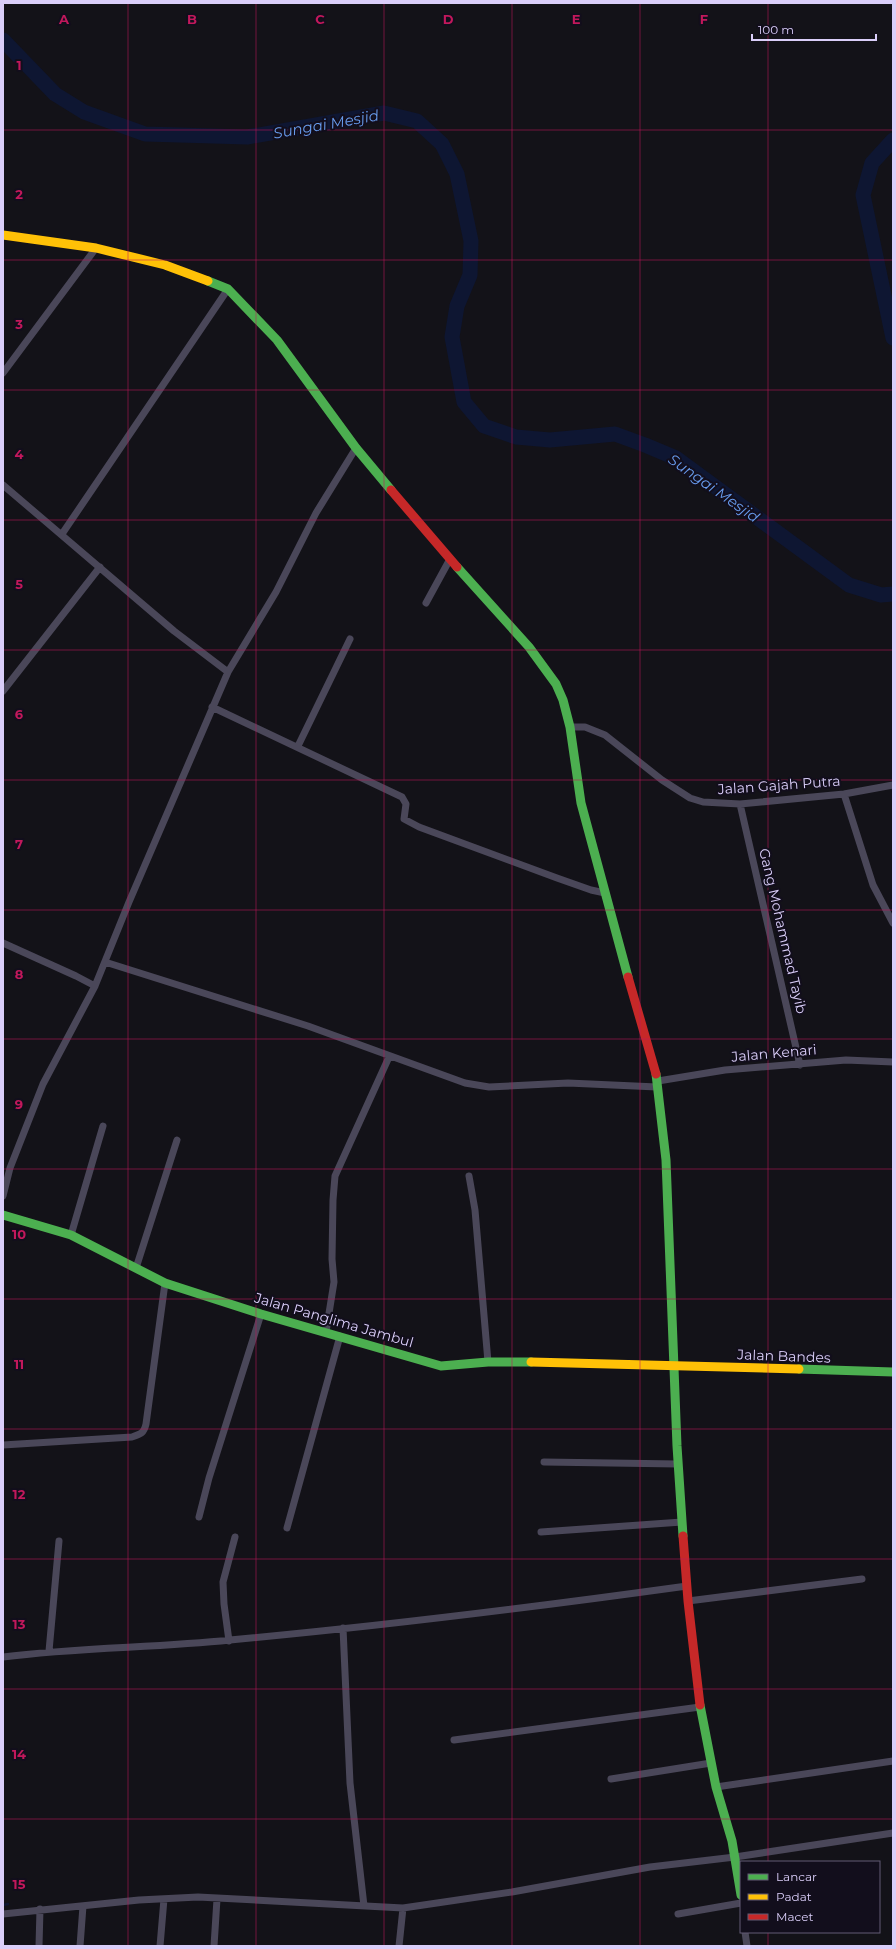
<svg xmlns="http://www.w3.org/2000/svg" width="896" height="1949" viewBox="0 0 896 1949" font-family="Montserrat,sans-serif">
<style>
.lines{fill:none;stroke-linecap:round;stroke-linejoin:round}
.stream{stroke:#0e1632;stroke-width:2.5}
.river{stroke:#0e1632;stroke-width:15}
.street{stroke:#4a4759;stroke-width:7}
.fast{stroke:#4caf50;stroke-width:9}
.slow{stroke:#ffc107;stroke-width:9}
.jam{stroke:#c62828;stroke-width:9}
.grid{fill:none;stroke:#c2185b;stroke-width:1;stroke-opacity:0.55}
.labels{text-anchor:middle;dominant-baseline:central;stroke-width:4;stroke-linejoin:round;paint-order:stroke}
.street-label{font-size:14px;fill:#dacef9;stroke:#120e1c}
.water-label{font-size:15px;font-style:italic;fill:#689cee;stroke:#120e1c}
.grid-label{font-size:13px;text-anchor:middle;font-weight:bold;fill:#c2185b;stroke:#120e1c;stroke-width:4;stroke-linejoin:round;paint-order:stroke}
</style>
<rect width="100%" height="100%" fill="#131218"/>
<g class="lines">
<path class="stream" d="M3,1905L8,1904"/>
<path class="river" d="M3,40L55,94L84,112L145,134L247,137L384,113L417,121L442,144L457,174L471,241L470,275L457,306L452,337L464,402L484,426L516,437L550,440L615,434L645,445L676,458L849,585L881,595L893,594
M893,140L872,163L863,195L893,338"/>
<path class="street" d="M3,373L96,248
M3,485L174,631L228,672
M62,534L228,289
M426,603L450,559
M3,691L100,567
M212,707L402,797L406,804L404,819L419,827L557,878L591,890L605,893
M570,727H585L605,735L662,780L690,798L703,802L740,804L844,794L893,785
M298,746L350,639
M844,794L873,885L893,923
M740,804L800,1065
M3,943L76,976L95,986
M105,962L308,1026L465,1083L489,1087L568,1083L657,1087
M658,1081L725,1070L846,1060L893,1062
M469,1176L475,1210L488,1362
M3,1196L10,1168L43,1084L95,986L129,902L228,672L276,592L316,513L356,448
M71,1235L103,1126
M136,1268L177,1140
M326,1332L334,1282L332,1259L333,1200L335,1176L389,1057
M3,1445L132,1437C141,1434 144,1433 146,1424L165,1283
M544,1462L678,1464
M199,1517L209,1478L261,1314
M287,1528L340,1336
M541,1532L682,1522
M688,1601L862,1579
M343,1628L350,1783L364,1906
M229,1641L224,1604L223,1582L235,1537
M49,1651L59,1541
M3,1657C79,1647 155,1648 230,1640C383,1626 535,1607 687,1586
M454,1740L700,1707
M611,1779L711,1763
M716,1787L893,1761
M3,1914L139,1900L198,1897L403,1908L512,1892L650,1867L735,1857L893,1833
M678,1914L741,1903
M745,1932L747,1946
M39,1946L40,1909
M80,1946L83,1906
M160,1946L164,1899
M214,1946L217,1899
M399,1946L403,1908"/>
<path class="fast" d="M208,281L228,289L277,340L356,448L391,490
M457,567L529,647L556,684L563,700L570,727L581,803L628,977
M656,1074L666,1160L677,1446L683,1536
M3,1215L71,1235L165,1283L261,1314L441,1366L488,1362H531
M799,1369L893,1372
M700,1705L716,1787L732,1841L741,1895"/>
<path class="slow" d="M3,235L96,248L165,265L208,281
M531,1362L799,1369"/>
<path class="jam" d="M391,490L457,567
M628,977L656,1074
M683,1536L688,1601L700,1705"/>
</g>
<path class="grid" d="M128,3V1946M256,3V1946M384,3V1946M512,3V1946M640,3V1946M768,3V1862M3,130H893M3,260H893M3,390H893M3,520H893M3,650H893M3,780H893M3,910H893M3,1039H893M3,1169H893M3,1299H893M3,1429H893M3,1559H893M3,1689H893M3,1819H893M768,1932V1946"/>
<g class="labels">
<g class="street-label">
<text transform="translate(779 785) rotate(-4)">Jalan Gajah Putra</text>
<text transform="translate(783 931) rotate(77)">Gang Mohammad Tayib</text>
<text transform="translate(774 1053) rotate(-5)">Jalan Kenari</text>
<text transform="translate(334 1320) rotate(16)">Jalan Panglima Jambul</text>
<text transform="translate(784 1356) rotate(2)">Jalan Bandes</text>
</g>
<g class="water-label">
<text transform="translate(326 124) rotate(-10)">Sungai Mesjid</text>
<text transform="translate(714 488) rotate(35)">Sungai Mesjid</text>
</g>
</g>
<g class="grid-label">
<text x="64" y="24">A</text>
<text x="192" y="24">B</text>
<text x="320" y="24">C</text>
<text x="448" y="24">D</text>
<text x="576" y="24">E</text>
<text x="704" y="24">F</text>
<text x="19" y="70">1</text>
<text x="19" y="199">2</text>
<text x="19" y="329">3</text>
<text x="19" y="459">4</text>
<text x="19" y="589">5</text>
<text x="19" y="719">6</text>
<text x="19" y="849">7</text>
<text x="19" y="979">8</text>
<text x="19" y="1109">9</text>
<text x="19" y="1239">10</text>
<text x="19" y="1369">11</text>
<text x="19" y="1499">12</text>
<text x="19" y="1629">13</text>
<text x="19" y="1759">14</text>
<text x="19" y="1889">15</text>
</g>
<rect width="896" height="1949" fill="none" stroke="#dacef9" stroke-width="8"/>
<rect x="740" y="1861" width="140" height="72" fill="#120e1c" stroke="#625b74"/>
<rect x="748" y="1874" width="20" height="6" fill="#4caf50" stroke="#625b74"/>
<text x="776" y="1881" font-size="12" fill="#dacef9">Lancar</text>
<rect x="748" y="1894" width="20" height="6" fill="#ffc107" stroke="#625b74"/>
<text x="776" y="1901" font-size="12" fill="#dacef9">Padat</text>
<rect x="748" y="1914" width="20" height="6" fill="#c62828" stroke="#625b74"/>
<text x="776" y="1921" font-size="12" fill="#dacef9">Macet</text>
<path d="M752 34v6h124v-6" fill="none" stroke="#dacef9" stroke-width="2"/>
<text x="758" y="34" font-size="12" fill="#dacef9" stroke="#120e1c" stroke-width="3" paint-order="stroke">100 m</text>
</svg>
